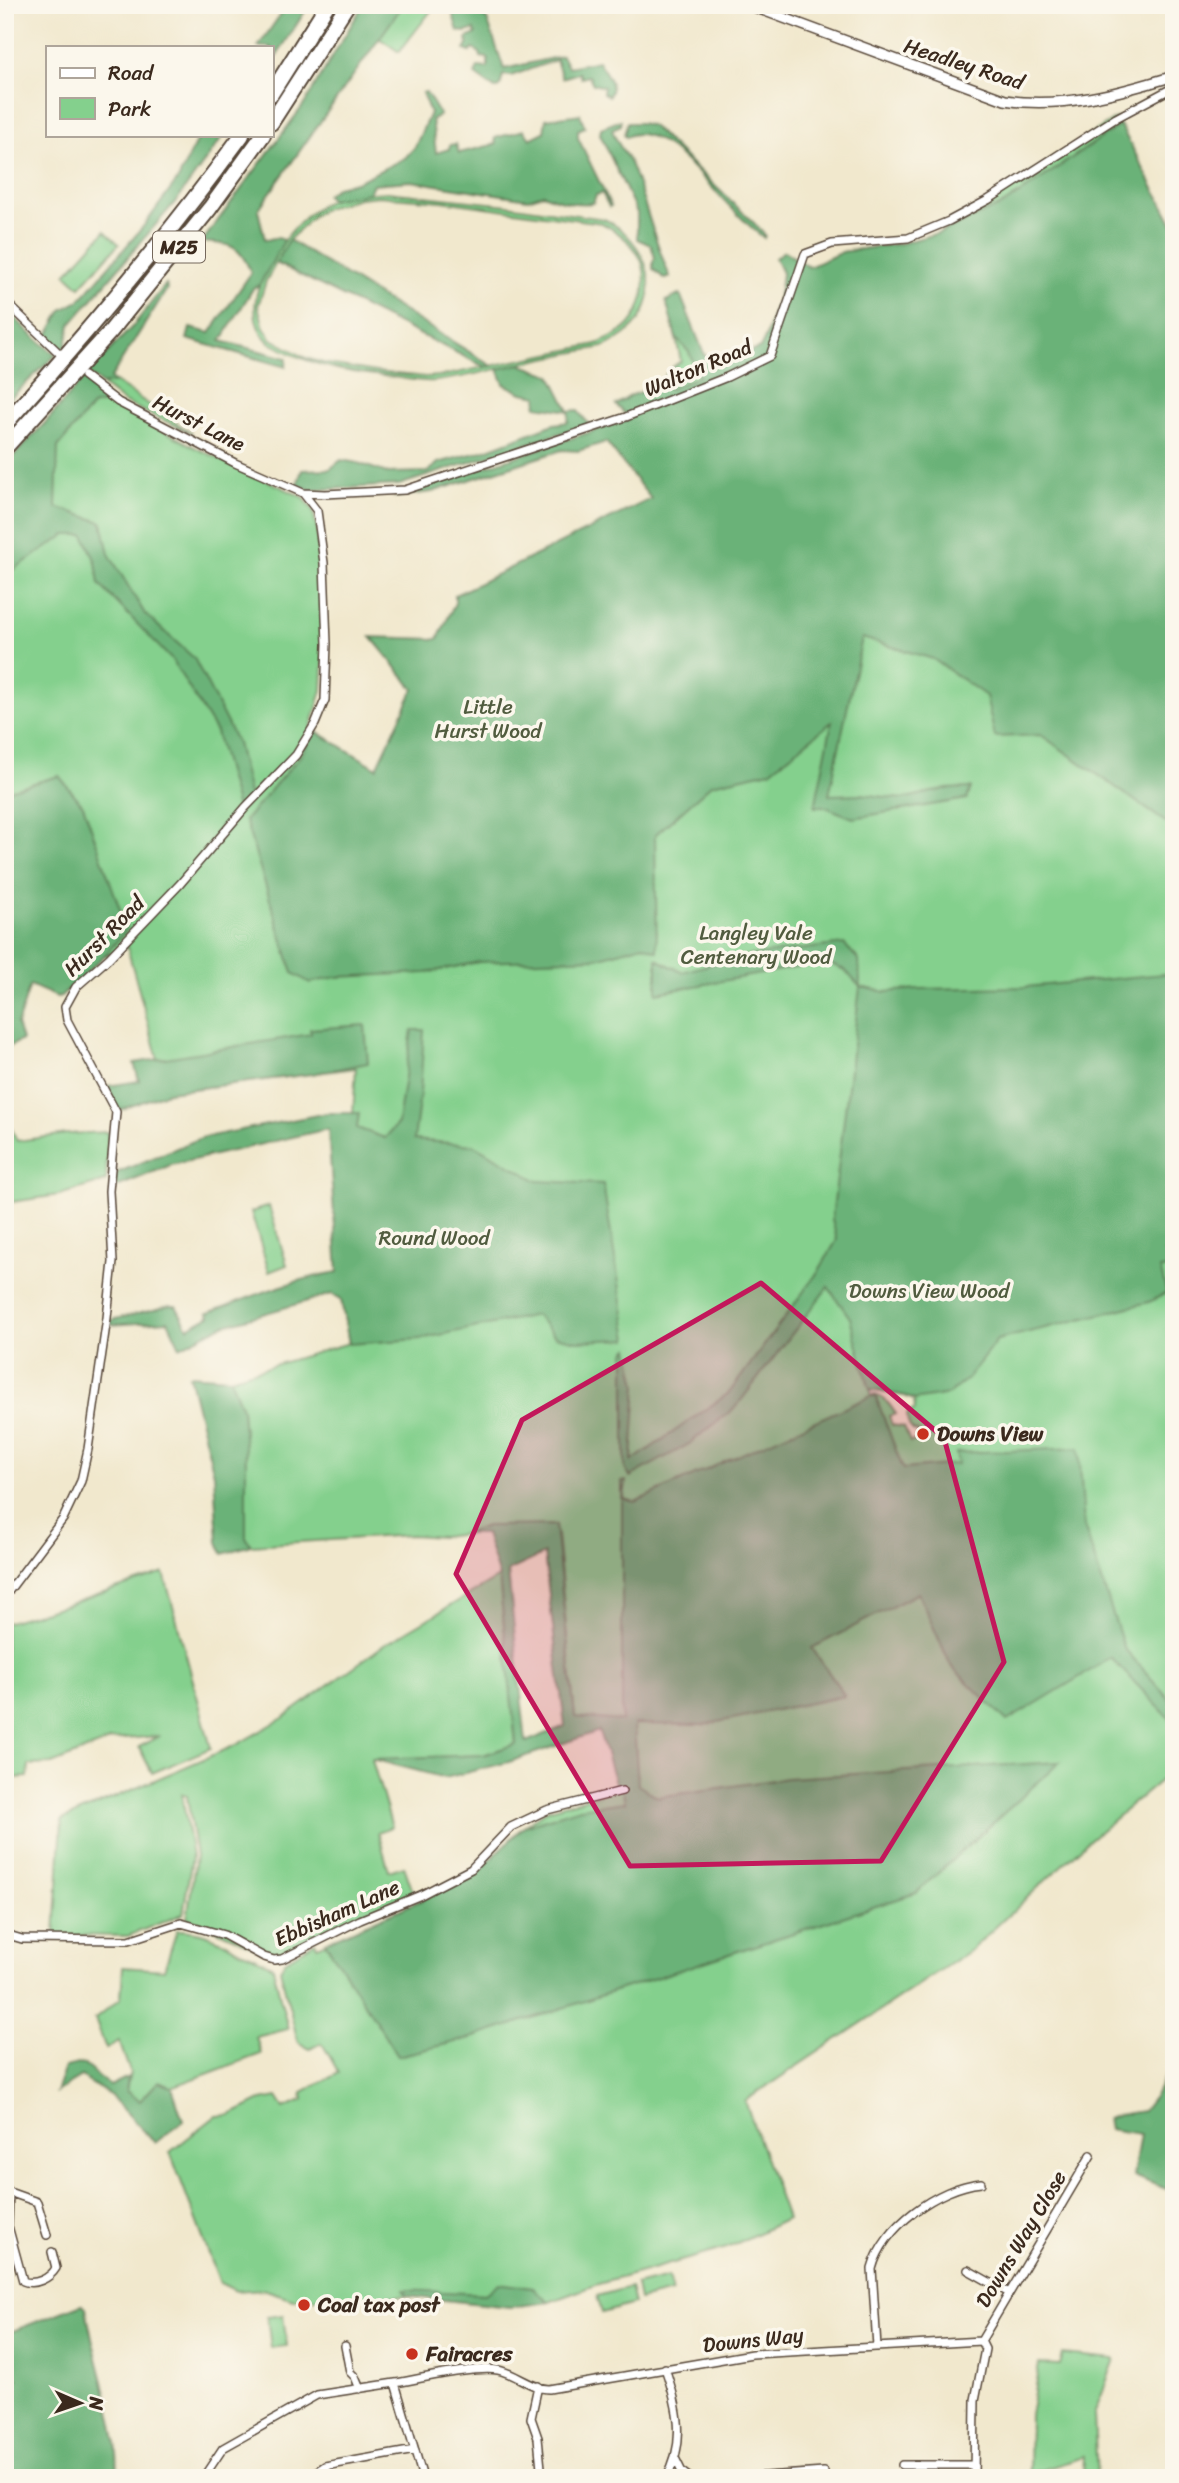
<svg xmlns="http://www.w3.org/2000/svg" width="1179" height="2483" viewBox="0 0 1179 2483" font-family="Sriracha,sans-serif">
<style>
.green{fill:#84d08d;stroke:#607d56;stroke-width:2;fill-rule:evenodd}
.forest{fill:#6bb278;stroke:#536e4b;stroke-width:2;fill-rule:evenodd}
.lines{fill:none;stroke-linecap:round;stroke-linejoin:round}
.minor-casing{stroke:#564638;stroke-width:10}
.tertiary-casing{stroke:#564638;stroke-width:12}
.motorway-casing{stroke:#564638;stroke-width:18}
.minor{stroke:#fff;stroke-width:7}
.tertiary{stroke:#fff;stroke-width:9}
.motorway{stroke:#fff;stroke-width:14}
.marked{fill:#c2185b;fill-opacity:0.2;stroke:#c2185b;stroke-width:5;stroke-linejoin:round}
.poi-dot{fill:#c8321e;stroke:#fbf7ec;stroke-width:2.5}
.labels{text-anchor:middle;dominant-baseline:central;stroke-width:7;stroke-linejoin:round;paint-order:stroke}
.shield{fill:#fbf7ec;stroke:#75685c;stroke-width:2}
.shield-label{font-size:19px;font-weight:bold;fill:#3b2a1e}
.street-label{font-size:21px;fill:#3b2a1e;stroke:#fbf7ec}
.park-label{font-size:21px;fill:#515c3f;stroke:#fbf7ec}
.poi-label{font-size:21px;font-weight:bold;fill:#3b2a1e;stroke:#fbf7ec;text-anchor:start}
</style>
<rect width="100%" height="100%" fill="#fbf7ec"/>
<filter id="ink" filterUnits="userSpaceOnUse"><feTurbulence type="fractalNoise" baseFrequency=".0143" numOctaves="2"/><feDisplacementMap in="SourceGraphic" scale="14" xChannelSelector="R" yChannelSelector="G"/><feConvolveMatrix kernelMatrix="1 2 1 2 8 2 1 2 1" color-interpolation-filters="sRGB"/></filter>
<filter id="wash" filterUnits="userSpaceOnUse"><feTurbulence type="fractalNoise" baseFrequency=".00686" numOctaves="4" result="noise"/><feDisplacementMap in="SourceGraphic" scale="28" xChannelSelector="R" yChannelSelector="G"/><feGaussianBlur stdDeviation="1.57" result="paint"/><feColorMatrix in="noise" values="0 0 0 0 0 0 0 0 0 0 0 0 0 0 0 0 0 1.4 0 .05"/><feComposite in="paint" operator="in"/></filter>
<g filter="url(#wash)">
<rect width="100%" height="100%" fill="#f1e8cd"/>
<path class="green" d="M403,5H424L431,11L399,52L379,38Z
M1116,118L1174,226V1769L1088,1841L972,1949L745,2101L787,2219L727,2248L595,2285L549,2302L533,2288L485,2294L404,2291L407,2296L293,2299L263,2289L236,2291L220,2283L170,2152L216,2116L231,2115L261,2100L277,2097L284,2108L303,2100L302,2092L339,2073L322,2043L310,2049L298,2042L280,1970L285,1961L315,1942L317,1946L426,1898L483,1867L524,1826L547,1810L617,1789L599,1731L575,1717L557,1535L487,1526L464,1534L442,1537L411,1535L251,1545L246,1539V1463L242,1409L230,1378L349,1343L341,1299L356,1068L167,1092L127,947L102,957L63,995L57,997L42,961L5,1019V465L46,422L84,378L110,401L196,448L303,497L313,510L317,530L324,651L322,690L311,728L377,768L421,676L471,621L455,595L651,499L792,364L842,252L903,243L939,233ZM871,1390L905,1396L914,1400L915,1410L908,1412C906,1420 909,1431 918,1432V1437L915,1438V1441L910,1442L904,1427L892,1425L889,1416L896,1414C890,1405 883,1394 871,1395Z
M387,192L507,205L604,219C648,240 668,298 627,333C620,339 611,343 603,347C575,352 547,357 519,364C492,370 463,378 435,381C422,382 406,379 393,377C353,373 316,368 280,348C276,346 270,344 267,340C229,301 291,218 329,201C346,194 369,193 387,192ZM379,196L442,201L602,223C617,231 631,241 639,256C650,275 644,308 630,324C621,334 609,339 597,344L442,376L425,377L376,372L323,363L306,358L272,339L264,328L258,306L266,281L289,240L314,215L326,208L359,198Z
M105,231L119,244L80,287L66,274Z
M676,338L689,351L700,376L670,389L662,380L670,369L681,361Z
M115,382L192,433L125,403L102,385Z
M5,1114L17,1141L67,1134L108,1132L106,1181L59,1195L5,1203Z
M269,1206L287,1265L269,1272L251,1212Z
M164,1573L211,1748L152,1773L139,1747L160,1736L111,1740L52,1764L29,1765L28,1777L14,1778L5,1773V1623L76,1602Z
M499,1577L516,1744L483,1755L372,1760L392,1827L378,1832L389,1871L404,1866L413,1892L368,1911L281,1953L266,1952L197,1921L187,1919L196,1856L187,1796L182,1794L192,1857L183,1914L128,1936L55,1935L62,1820L236,1745L283,1718L384,1645Z
M177,1930C210,1930 226,1945 254,1957C262,1961 267,1961 273,1968L288,2029L256,2037L261,2054L172,2087L158,2082L140,2101L126,2091L130,2072L119,2041L106,2049L95,2019L121,1998L123,1967L164,1970Z
M668,2277L672,2292L639,2300L636,2285Z
M630,2287L634,2304L602,2313L597,2296Z
M283,2315L287,2346L271,2348L267,2317Z
M1063,2354L1115,2359L1094,2414L1097,2478H1083L1084,2457L1029,2474L1030,2415L1039,2364L1060,2365Z"/>
<path class="forest" d="M287,5H309L271,65V47H258Z
M363,5H403L258,210L265,240L279,237L284,241L259,286L254,287L221,341L287,358L286,367L187,339L190,328L210,333L251,273C240,244 230,244 202,242L305,103Z
M450,5H468L470,9L487,19L504,69L562,56L568,67L598,61C604,72 617,84 609,96L603,93L604,87L593,84L589,76L581,78L579,73L562,78L556,60L511,76L503,75L500,87L495,89L475,75L478,67L488,68V58L481,57L480,53L473,49L470,52L465,50L468,45L467,38L476,34L474,30L465,32L458,31Z
M426,92L440,115L432,119L436,153L449,149L450,145L456,144L459,153L496,144L495,138L524,130L530,139L544,132L546,119L580,114L585,127L578,130V138L611,206L609,207L602,193L596,195L593,203C576,205 558,201 543,194L528,199L411,181L373,184L369,193L331,200L326,195L337,187L359,181L405,158L415,147L430,113L422,93Z
M621,120V125L612,129C615,142 627,154 632,168C646,204 655,242 670,277L665,279L653,269V261L655,258L651,245L637,239V213L600,134L601,128Z
M627,123H641L652,126L755,224L765,235L764,238C729,211 700,169 666,145C655,137 638,130 626,137L624,135Z
M1120,125L1174,226V828L1041,735L995,737L986,696L933,659L862,638L829,795L861,794L902,799L945,789L971,788L967,799L853,818L823,806L815,807L832,722L770,771L712,784L655,835L657,951L643,945L597,958L479,962L426,973L336,977L310,983L293,973L245,820L301,755L315,731L377,768L414,689L371,637L438,639L455,603V595L651,499L606,442L578,451L562,450L432,492L393,497L627,420L625,414L616,405L632,395L657,387L662,380L670,389L699,376L689,352L676,338L666,301L680,294L705,356L723,363L760,348L766,336L780,290L782,273L775,258L784,251L809,267L842,252L903,243L939,233L1004,204Z
M199,135H224L177,200L70,325L66,346L62,350L47,337L62,310L79,301L142,228L179,178Z
M289,240L492,366L485,367L276,263Z
M166,284L167,289L110,379L115,382L102,385L88,373L133,326Z
M11,314L32,335L56,355L5,403V319Z
M519,364L551,375L569,411L577,410L589,424L399,485L312,490L297,485L302,470L330,469L341,460L358,463L387,473L428,472L438,463L483,451L554,424L568,422L569,411L536,406L538,396L522,393L504,384L498,369Z
M84,378L110,401L92,406L58,447L56,507L102,522L109,554L145,614L194,658L237,743L250,798L237,808L216,732L172,660L99,584L96,562L84,535H66L5,575V465L46,422Z
M59,776L83,805L127,929L107,953L63,995L57,997L30,985L17,1025L22,1040L5,1049V791Z
M844,944L859,960L860,987L886,992L918,989L1025,987L1174,973V1247L1165,1252L1174,1253V1268L1160,1269L1167,1293L1149,1302L997,1340L968,1378L949,1394L914,1400L905,1396L870,1390L850,1318L828,1287L736,1407L689,1444L630,1477L625,1469V1352L629,1348L637,1384L632,1461L729,1393L818,1272L837,1240L832,1219L860,987L845,970L825,962L657,993V959L682,972L738,957Z
M365,1025L368,1063L312,1074L168,1092L118,1111L107,1086L139,1081L134,1063L311,1034L310,1029Z
M412,1030H424L420,1094L414,1140L474,1145L538,1181L603,1184L628,1339L577,1341L555,1336L536,1315L420,1339L349,1344L341,1299L332,1294L221,1326L180,1347L168,1321L111,1325V1320L170,1306H176L188,1328L210,1316L208,1313C250,1297 294,1279 338,1272L328,1129L171,1165L114,1188V1174L201,1138L327,1113H359L357,1128L385,1138L398,1123Z
M189,1375L230,1378L242,1409L246,1463V1539L251,1545L223,1554L218,1542L214,1474Z
M871,1396L876,1397L903,1469L958,1464L956,1453L1079,1448L1084,1526L1124,1648L1174,1704V1718L1170,1719L1111,1658L1007,1721L951,1666L918,1593L812,1648L845,1696L703,1725L634,1724L638,1785L658,1797L787,1778L1060,1762L916,1893L471,2038L398,2056L325,1942L426,1898L483,1867L524,1826L580,1808L625,1802L622,1789H617L599,1731L509,1762L445,1778L372,1759L483,1755L516,1744L499,1577L485,1534H464L487,1526L555,1525L575,1717L622,1721V1482L626,1481L624,1499L635,1502ZM544,1554L565,1726L526,1742L508,1571Z
M1174,2058V2192L1133,2176L1140,2134L1109,2129L1107,2119L1118,2115L1143,2111L1156,2094Z
M82,2063L110,2086L128,2077L126,2091L140,2101L158,2082L172,2087L183,2121L155,2143L111,2096L81,2077L56,2092L65,2067Z
M499,2283L533,2288L549,2302L510,2307L407,2296L404,2290L485,2294Z
M82,2304L86,2307C93,2359 122,2427 117,2478H5V2394L18,2379L5,2371V2334Z"/>
</g>
<g filter="url(#ink)">
<g class="lines">
<g class="minor-casing">
<path id="minor" d="M5,301L58,352
M303,493L325,494L405,490L626,417L727,377L770,356L805,254L832,244L908,238L949,221L988,200L1116,118L1174,87
M5,1596L63,1519L81,1481L88,1449L107,1318L113,1262L109,1191L116,1112L67,1020L65,1007L76,987L109,958L180,884L245,808L296,755L315,724L325,700L327,644L324,563L317,511L303,493L235,463L118,402L84,376
M5,1934L22,1939L129,1940L181,1923L224,1935L264,1957L274,1960L282,1959L360,1920L421,1895L471,1869L511,1827L547,1810L622,1791
M5,2188L9,2192L8,2226L23,2281C35,2286 50,2278 56,2268L52,2252
M9,2192L37,2202L47,2235
M968,2270L1009,2293
M981,2341L1091,2155
M345,2346L350,2372L355,2377L360,2389
M877,2347L872,2269C883,2227 938,2187 981,2183
M665,2368C678,2406 687,2442 666,2478
M395,2383C419,2379 476,2366 498,2370C515,2373 532,2389 549,2389L752,2354L981,2341L985,2349L975,2400L974,2478
M538,2386L531,2418L538,2438L542,2478
M5,2394L8,2392
M676,2460L682,2472L690,2478
M902,2465H974
M203,2478L223,2448L317,2395L395,2383L423,2478
M307,2478L325,2466L415,2450
M738,2478L824,2472"/>
</g>
<g class="tertiary-casing">
<path id="tertiary" d="M749,5L1005,100C1062,109 1119,93 1174,76"/>
</g>
<g class="motorway-casing">
<path id="motorway" d="M271,94L327,5
M271,123L347,5
M5,424C89,331 168,236 242,135
M5,448L110,332L210,208L263,135"/>
</g>
<use href="#minor" class="minor"/>
<use href="#tertiary" class="tertiary"/>
<use href="#motorway" class="motorway"/>
</g>
</g>
<path class="marked" d="M761,1283L944,1438L1004,1662L881,1861L630,1866L456,1574L522,1420Z"/>
<g class="poi-dot">
<circle cx="923" cy="1434" r="7"/>
<circle cx="304" cy="2305" r="7"/>
<circle cx="412" cy="2354" r="7"/>
</g>
<g class="labels">
<rect class="shield" x="153" y="231.5" width="52" height="31" rx="5"/>
<g class="shield-label">
<text x="179" y="247">M25</text>
</g>
<g class="street-label">
<text transform="translate(964 64) rotate(18)">Headley Road</text>
<text transform="translate(698 368) rotate(-23)">Walton Road</text>
<text transform="translate(199 423) rotate(27)">Hurst Lane</text>
<text transform="translate(104 936) rotate(-45)">Hurst Road</text>
<text transform="translate(337 1913) rotate(-24)">Ebbisham Lane</text>
<text transform="translate(1021 2239) rotate(-59)">Downs Way Close</text>
<text transform="translate(753 2340) rotate(-6)">Downs Way</text>
</g>
<g class="park-label">
<text x="488" y="707">Little<tspan x="488" dy="24">Hurst Wood</tspan></text>
<text x="756" y="933">Langley Vale<tspan x="756" dy="24">Centenary Wood</tspan></text>
<text x="434" y="1238">Round Wood</text>
<text x="929" y="1291">Downs View Wood</text>
</g>
<g class="poi-label">
<text x="937" y="1434">Downs View</text>
<text x="318" y="2305">Coal tax post</text>
<text x="426" y="2354">Fairacres</text>
</g>
</g>
<rect width="1179" height="2483" fill="none" stroke="#fbf7ec" stroke-width="28"/>
<rect x="46" y="46" width="228" height="91" fill="#fbf7ec" stroke="#aea59a" stroke-width="2"/>
<rect x="60" y="68" width="35" height="10" fill="#ffffff" stroke="#aea59a" stroke-width="2"/>
<text x="108" y="80" font-size="21" fill="#3b2a1e">Road</text>
<rect x="60" y="98" width="35" height="21" fill="#84d08d" stroke="#aea59a" stroke-width="2"/>
<text x="108" y="116" font-size="21" fill="#3b2a1e">Park</text>
<g transform="translate(80 2403) rotate(92)" stroke="#fbf7ec" stroke-width="5" paint-order="stroke">
<path d="M0-5L12 26L0 18L-12 26Z" fill="#3b2a1e"/>
<text y="-10" font-size="19" font-weight="bold" text-anchor="middle" fill="#3b2a1e">N</text>
</g>
</svg>
